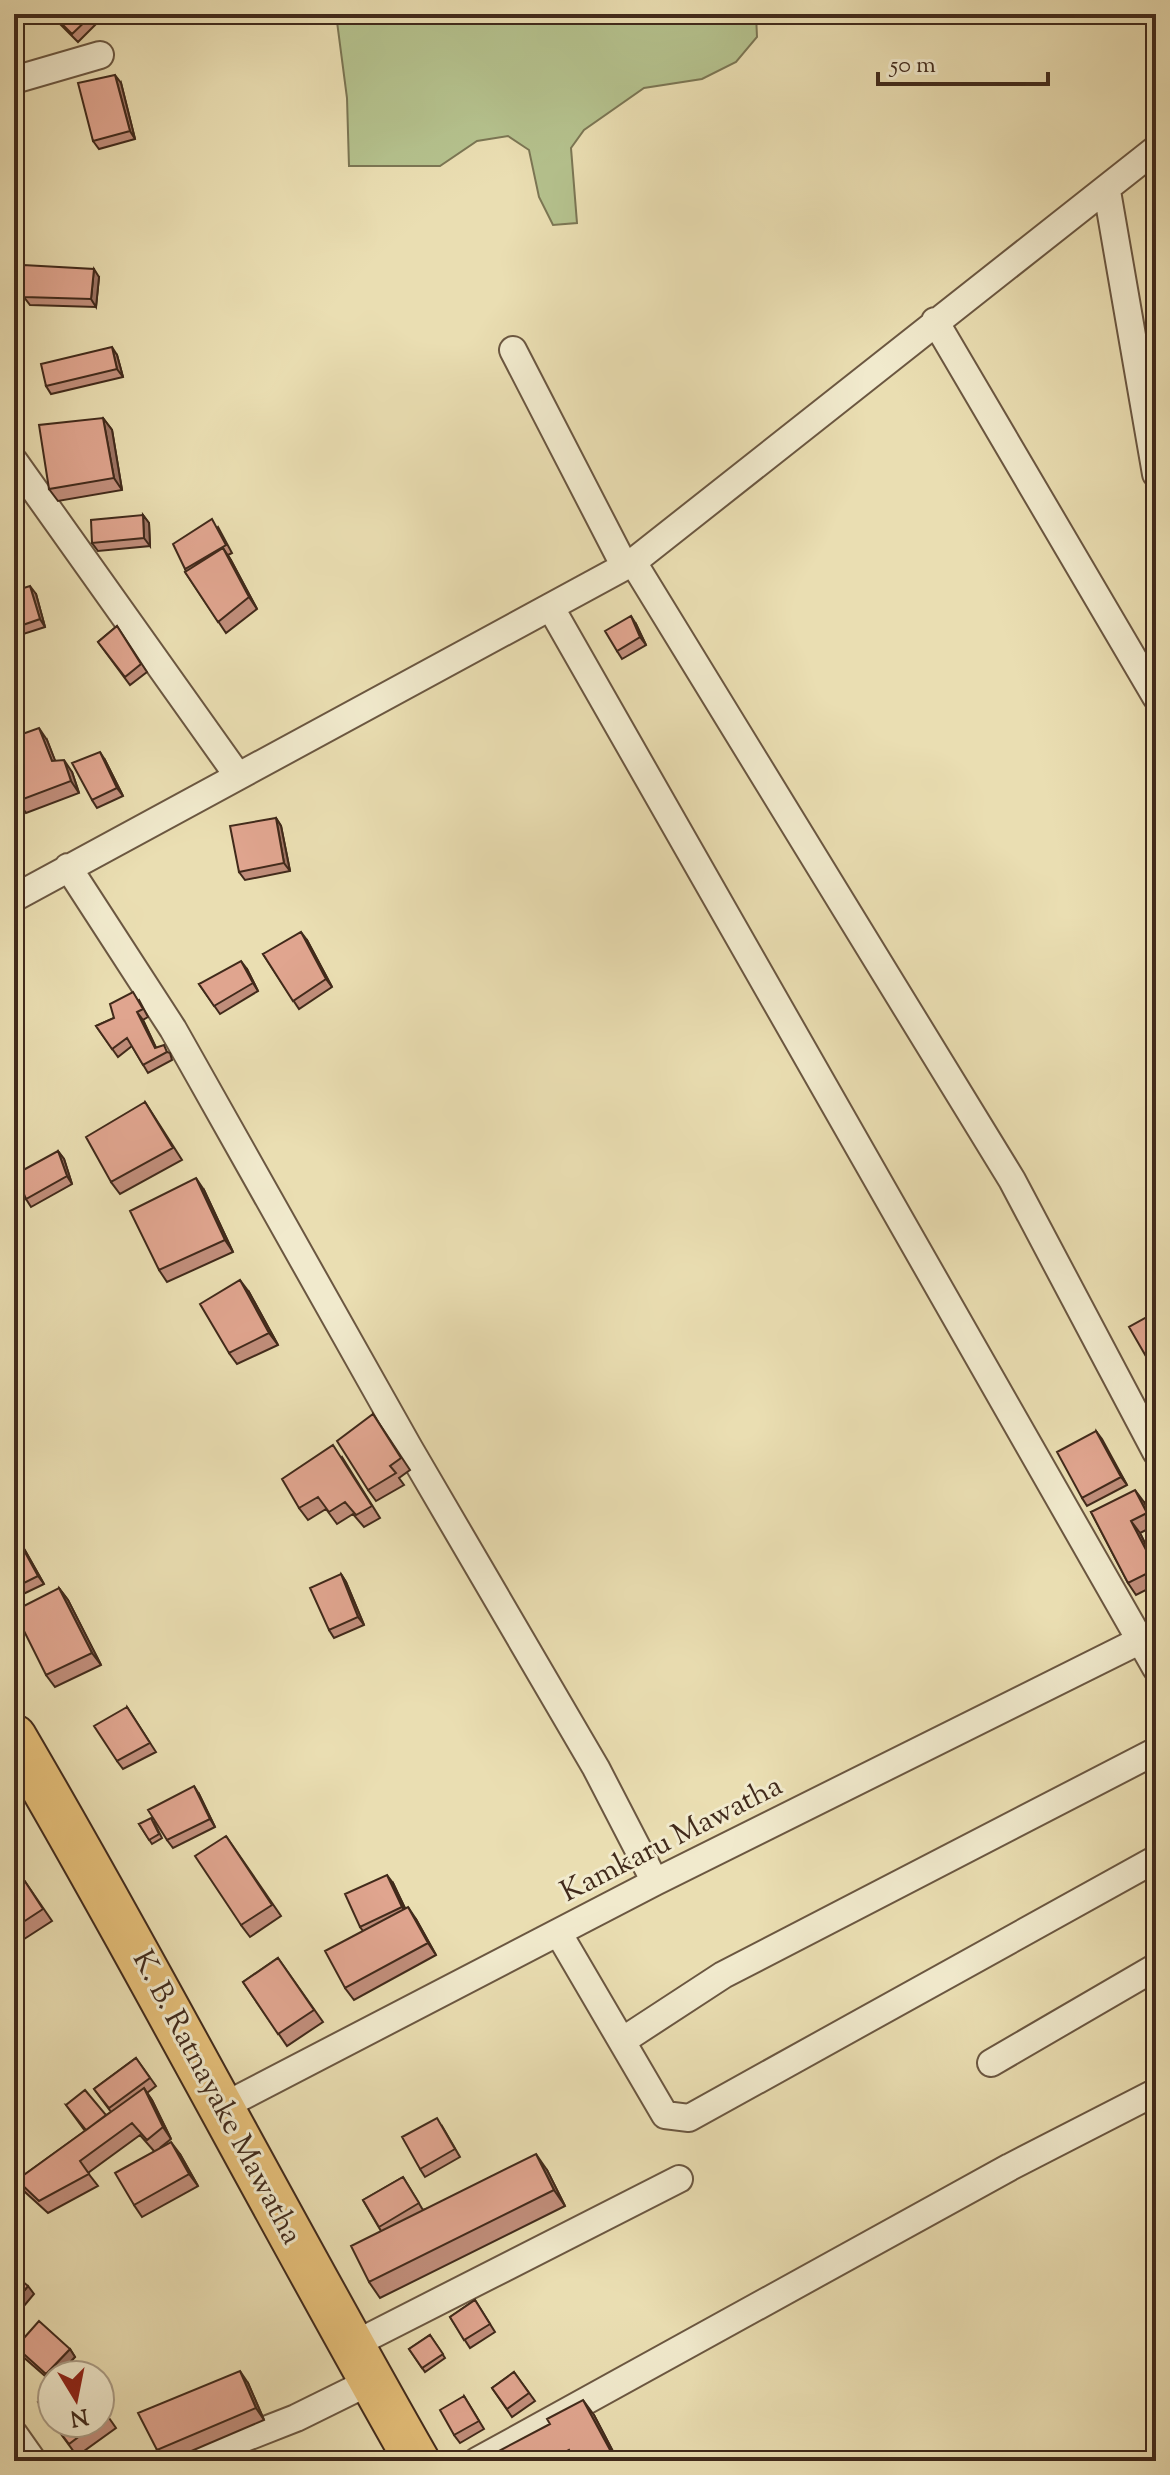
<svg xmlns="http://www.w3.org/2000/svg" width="1170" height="2475" viewBox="0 0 1170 2475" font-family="'Sorts Mill Goudy',serif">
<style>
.green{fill:#b5c28e;stroke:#7b7654;stroke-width:2}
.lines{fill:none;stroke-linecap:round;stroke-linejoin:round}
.street-casing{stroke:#6b5741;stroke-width:30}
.highway-casing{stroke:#412a1b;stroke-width:48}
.street{stroke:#f1eacd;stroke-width:26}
.highway{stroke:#e5bf79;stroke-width:44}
.wall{fill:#c18e7b;stroke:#412a1b;stroke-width:2}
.shaded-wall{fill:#9d7464;stroke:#412a1b;stroke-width:2}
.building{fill:#e0a58f;stroke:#412a1b;stroke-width:2}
.labels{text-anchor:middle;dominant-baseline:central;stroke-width:6;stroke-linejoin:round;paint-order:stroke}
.street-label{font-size:30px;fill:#412a1b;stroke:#f1eacd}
</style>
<rect width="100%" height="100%" fill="#eadeb2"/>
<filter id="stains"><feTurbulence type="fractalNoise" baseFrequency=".0025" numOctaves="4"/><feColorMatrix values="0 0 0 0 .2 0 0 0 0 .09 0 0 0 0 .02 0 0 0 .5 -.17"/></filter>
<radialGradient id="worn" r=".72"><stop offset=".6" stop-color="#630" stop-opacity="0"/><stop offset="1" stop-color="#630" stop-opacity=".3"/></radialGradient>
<path class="green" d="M336,14H756L757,37L736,62L702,79L644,88L584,130L571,148L577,223L553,225L539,197L529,150L508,136L477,141L440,166H349L347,98Z"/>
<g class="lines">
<g class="street-casing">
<path id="street" d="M14,80L100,55
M1107,191L1156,474
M935,321L1156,697
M513,350L625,567
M14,461L238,776
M633,562L1012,1180L1156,1452
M551,608L1156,1668
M68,867L173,1029L409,1448L596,1768L655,1882
M14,898L633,562L1156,149
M559,1934L665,2115L689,2118L1156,1859
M622,2041L723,1975L1156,1751
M991,2063L1156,1967
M220,2108L655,1882L1155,1633
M351,2346L679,2179
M14,2434L33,2461
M186,2461L296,2418L371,2381
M477,2461L1010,2167L1156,2092"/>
</g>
<g class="highway-casing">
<path id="highway" d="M14,1737C153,1975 280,2221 417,2461"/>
</g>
<use href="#street" class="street"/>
<use href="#highway" class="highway"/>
</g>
<path class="wall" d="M50,14H103L104,16L78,42Z
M121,83L135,139L99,149L93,141Z
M99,277L96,307L30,305L24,297Z
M117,355L123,377L51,394L46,386Z
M103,418L112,430L122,490L58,501L49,489Z
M143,515L149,523L150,546L98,551L92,543Z
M218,527L232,553L228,555L257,609L226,633L185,572L186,571L185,569Z
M14,591L36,594L45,627L14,637Z
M636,624L646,645L622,659L617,651Z
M117,626L147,672L130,685L98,642Z
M47,740L55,761L72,772L79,793L26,813L18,801Z
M105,760L123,796L97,808L92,800Z
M276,818L281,826L290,871L245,880L239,872Z
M307,940L332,987L299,1009L263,954Z
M247,969L258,991L220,1014L199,984Z
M139,1000L148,1017L143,1020L156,1048L170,1053L172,1060L148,1073L132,1046L118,1057L96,1026L114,1018Z
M145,1102L182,1160L120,1194L111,1182Z
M58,1151L64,1159L72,1184L31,1207L26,1199Z
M204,1190L233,1252L167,1282L159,1270Z
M249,1292L278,1345L237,1364L229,1353Z
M1156,1312V1372L1151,1365Z
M373,1414L410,1470L399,1478L404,1485L376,1501L368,1490Z
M1096,1431L1127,1485L1087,1506L1082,1498Z
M342,1457L380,1518L364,1527L353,1514L337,1524L326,1509L308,1520L299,1508Z
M1144,1502L1156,1525L1140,1533L1156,1566V1585L1136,1595L1128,1583L1091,1512Z
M14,1531L44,1584L15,1598L14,1597Z
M341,1574L346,1582L364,1625L334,1638L329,1630Z
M59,1588L68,1600L101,1665L55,1687L46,1675Z
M127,1707L156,1752L123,1769L117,1761Z
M199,1794L215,1827L173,1848L167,1840Z
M154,1822L162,1838L152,1844L139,1824Z
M226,1836L281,1916L250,1937L241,1925Z
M24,1880L52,1921L18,1943L14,1938V1886Z
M393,1883L405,1908L416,1919L436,1955L354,2000L345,1988L363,1931L360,1927Z
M278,1958L323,2022L287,2046L243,1982Z
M136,2058L156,2086L147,2093L152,2100L171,2139L161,2147L180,2154L198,2186L142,2217L134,2205L154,2151L140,2135L88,2173L98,2186L48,2213L25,2192L17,2180L85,2131L66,2105L106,2115L111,2112L94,2089Z
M442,2126L460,2157L425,2177L420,2169Z
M547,2170L565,2206L380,2298L369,2282L381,2231L363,2200L403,2177L423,2210Z
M475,2300L495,2332L470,2348L450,2317Z
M430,2335L445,2358L425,2372L409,2349Z
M16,2347L70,2349L75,2357L52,2382L21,2355Z
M514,2372L535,2401L512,2417L492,2388Z
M248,2383L264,2420L168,2461H165L157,2450Z
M464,2396L484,2429L460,2443L454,2435Z
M100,2405L116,2428L77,2456L53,2423H100Z
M594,2415L618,2461H505Z"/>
<path class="shaded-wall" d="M115,75L121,83L135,139L130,131Z
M94,269L99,277L96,307L91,299Z
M112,347L117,355L123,377L117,369Z
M103,418L112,430L122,490L114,478Z
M143,515L149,523L150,546L144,538Z
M223,548L231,560L257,609L249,597Z
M30,586L36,594L45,627L40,619Z
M631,616L636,624L646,645L640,637Z
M39,728L47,740L60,773L52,761Z
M100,752L105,760L123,796L117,788Z
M64,760L72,772L79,793L71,781Z
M276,818L281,826L290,871L284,863Z
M301,932L307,940L332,987L326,979Z
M241,961L247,969L258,991L253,983Z
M137,1012L143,1020L160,1056L155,1048Z
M58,1151L64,1159L72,1184L67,1176Z
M196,1178L204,1190L233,1252L225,1240Z
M240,1280L249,1292L278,1345L269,1333Z
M1096,1431L1102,1439L1127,1485L1121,1477Z
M1135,1490L1144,1502L1156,1525L1147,1513Z
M1131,1521L1140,1533L1156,1566V1570Z
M14,1531L44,1584L38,1576Z
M341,1574L346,1582L364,1625L358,1617Z
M59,1588L68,1600L101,1665L92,1653Z
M194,1786L199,1794L215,1827L210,1819Z
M387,1875L393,1883L408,1915L402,1907Z
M408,1907L416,1919L436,1955L428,1943Z
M144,2088L152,2100L171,2139L163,2127Z
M171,2142L180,2154L198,2186L189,2174Z
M536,2154L547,2170L565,2206L554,2190Z
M28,2286L34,2294L14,2318V2303Z
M70,2349L75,2357L58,2375H52V2382L46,2374Z
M240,2371L248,2383L264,2420L256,2408Z
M583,2400L594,2415L618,2461H616Z"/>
<path class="building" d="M52,14H93L72,34Z
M115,75L130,131L93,141L78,83Z
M23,265L94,269L91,299L24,297Z
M112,347L117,369L46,386L41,364Z
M103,418L114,478L49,489L39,425Z
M143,515L144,538L92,543L91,520Z
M212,519L226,545L185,569L173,544Z
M223,548L249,597L218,622L185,572Z
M30,586L40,619L14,628V591Z
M631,616L640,637L617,651L605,631Z
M117,626L141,664L125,677L98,642Z
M39,728L52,761L64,760L71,781L18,801L14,792V737Z
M100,752L117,788L92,800L72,763Z
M276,818L284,863L239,872L230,826Z
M301,932L326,979L293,1001L263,954Z
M241,961L253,983L214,1006L199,984Z
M133,992L143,1009L137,1012L155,1048L164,1045L167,1052L143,1065L127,1038L112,1049L96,1026L114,1018L110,1004Z
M145,1102L173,1148L111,1182L86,1137Z
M58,1151L67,1176L26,1199L16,1174Z
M196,1178L225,1240L159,1270L130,1211Z
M240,1280L269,1333L229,1353L200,1304Z
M1156,1312V1362L1151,1365L1129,1327Z
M373,1414L401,1458L390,1466L396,1473L368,1490L337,1441Z
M1096,1431L1121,1477L1082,1498L1057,1452Z
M333,1445L372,1506L356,1515L345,1502L329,1512L318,1497L299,1508L282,1479Z
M1135,1490L1147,1513L1131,1521L1156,1569L1128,1583L1091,1512Z
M14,1532L38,1576L14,1588Z
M341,1574L358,1617L329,1630L310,1588Z
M59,1588L92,1653L46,1675L14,1611Z
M127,1707L150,1743L117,1761L94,1726Z
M194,1786L210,1819L167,1840L148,1810Z
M151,1818L159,1834L149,1840L139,1824Z
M226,1836L272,1905L241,1925L195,1856Z
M387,1875L402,1907L360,1927L345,1894Z
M24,1880L43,1909L14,1928V1886Z
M408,1907L428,1943L345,1988L325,1951Z
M278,1958L314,2010L278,2034L243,1982Z
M136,2058L150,2078L109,2108L94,2089Z
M144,2088L163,2127L147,2140L132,2123L80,2161L89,2174L39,2201L17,2180Z
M85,2090L106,2115L86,2130L66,2105Z
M437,2118L455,2149L420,2169L402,2137Z
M171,2142L189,2174L134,2205L115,2173Z
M536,2154L554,2190L369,2282L351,2246Z
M403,2177L419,2203L379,2227L363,2200Z
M14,2274L28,2286L14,2303Z
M475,2300L490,2324L464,2340L450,2317Z
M39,2321L70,2349L46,2374L16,2347Z
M430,2335L443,2354L422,2368L409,2349Z
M240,2371L256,2408L157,2450L138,2413Z
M514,2372L529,2393L507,2409L492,2388Z
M52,2392V2421L38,2402Z
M464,2396L479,2421L454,2435L440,2410Z
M583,2400L616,2461H574L569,2450L552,2459V2461H505L499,2451L550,2424L547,2419Z
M100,2405L108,2416L100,2421Z
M53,2423H97L69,2444Z"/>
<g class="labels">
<g class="street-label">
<text transform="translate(672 1840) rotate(-27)">Kamkaru Mawatha</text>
<text transform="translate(216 2098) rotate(62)">K. B. Ratnayake Mawatha</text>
</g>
</g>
<rect width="1170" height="2475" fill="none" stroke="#eadeb2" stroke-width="48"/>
<rect x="16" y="16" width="1138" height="2443" fill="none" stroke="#412a1b" stroke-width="4"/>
<rect x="24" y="24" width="1122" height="2427" fill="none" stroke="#412a1b" stroke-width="2"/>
<g transform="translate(76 2399) rotate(170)"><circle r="38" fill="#f1eacd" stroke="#ab9d86" stroke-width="2"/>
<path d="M0-6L14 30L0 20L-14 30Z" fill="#8f2418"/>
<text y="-12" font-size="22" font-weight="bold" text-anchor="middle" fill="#412a1b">N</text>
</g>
<path d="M878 72v12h170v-12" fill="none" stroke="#412a1b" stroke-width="4"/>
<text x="890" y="72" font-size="24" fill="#412a1b" stroke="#f1eacd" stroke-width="6" paint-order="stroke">50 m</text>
<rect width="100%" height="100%" filter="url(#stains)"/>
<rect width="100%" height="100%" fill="url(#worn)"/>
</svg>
